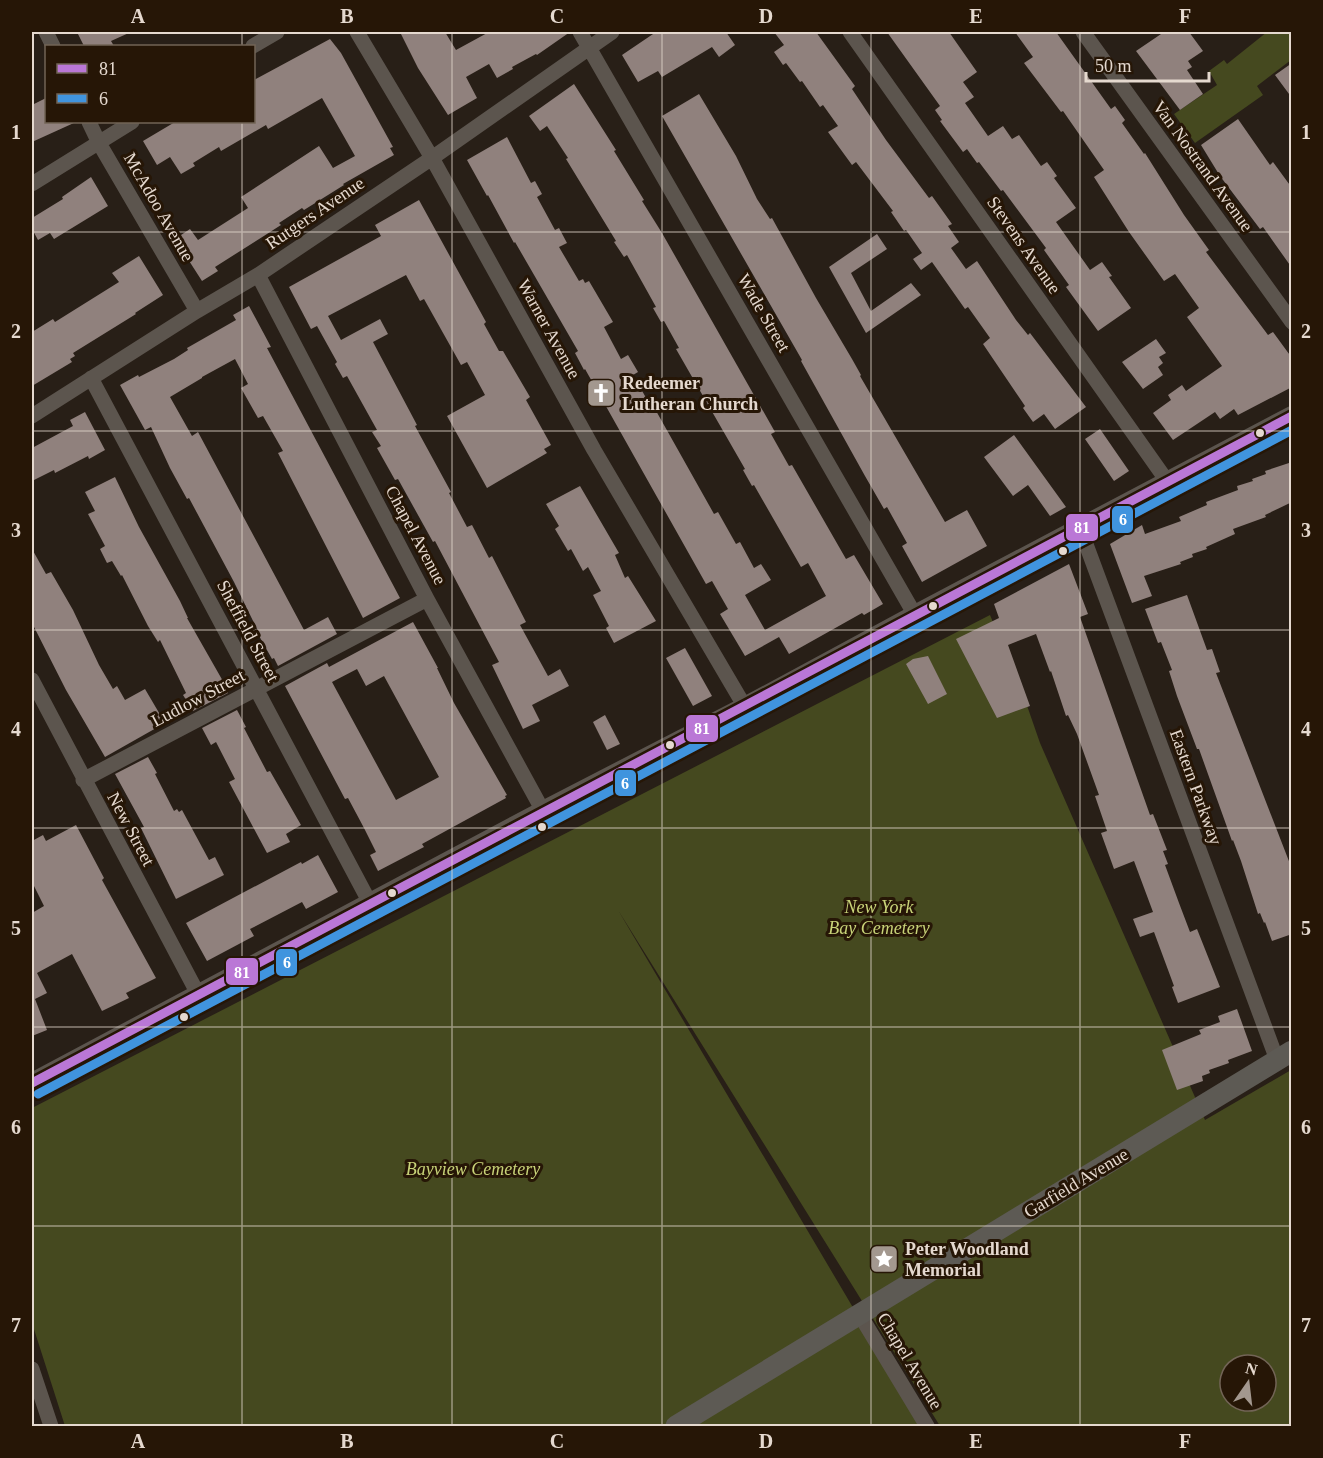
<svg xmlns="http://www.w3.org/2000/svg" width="1323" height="1458" viewBox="0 0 1323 1458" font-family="'Times New Roman',serif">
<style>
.green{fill:#45491f;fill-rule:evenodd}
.building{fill:#90817d;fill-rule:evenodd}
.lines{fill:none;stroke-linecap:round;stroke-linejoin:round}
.minor{stroke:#5c554e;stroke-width:15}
.tertiary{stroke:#5c554e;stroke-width:20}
.secondary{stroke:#5d5a54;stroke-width:21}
.bus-1-casing{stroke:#261606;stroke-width:14}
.bus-2-casing{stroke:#261606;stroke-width:14}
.bus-1{stroke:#ba77d6;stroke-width:9}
.bus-2{stroke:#4094de;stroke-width:9}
.grid{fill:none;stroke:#e5d9cf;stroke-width:1.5;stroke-opacity:0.55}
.bus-dot{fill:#e5d9cf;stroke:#261606;stroke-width:2}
.labels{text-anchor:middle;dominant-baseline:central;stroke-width:6;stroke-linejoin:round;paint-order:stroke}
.street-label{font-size:18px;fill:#e5d9cf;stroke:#261606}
.poi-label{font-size:18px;font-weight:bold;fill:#e5d9cf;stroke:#261606;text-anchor:start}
.park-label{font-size:18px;font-style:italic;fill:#c8d378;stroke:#261606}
.line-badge{stroke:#261606;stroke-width:2}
.badge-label{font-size:16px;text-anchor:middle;font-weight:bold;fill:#fff}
.neatline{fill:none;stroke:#e5d9cf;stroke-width:2}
.grid-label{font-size:20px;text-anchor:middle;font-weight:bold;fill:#e5d9cf}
</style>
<rect width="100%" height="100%" fill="#281f17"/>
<path class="green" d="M1267,32H1291V60L1257,86L1263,95L1195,143L1174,114L1217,85L1209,71L1224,60L1227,64Z
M990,615L1023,694L1040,743L1205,1120L1291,1070V1426H940L618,910L923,1426H65L32,1323V1108ZM1230,1365H1266V1401H1230Z"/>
<path class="building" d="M77,32H131L111,41L114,46H84Z
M400,32H445L456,50L489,32H570L537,55L536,54L512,67L513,69L497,78L489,64L466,77L477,98L448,115L418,68Z
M656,32H726L735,45L719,57L712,47L662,77L658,71L638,82L622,55Z
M774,32H816L855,86L852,89L886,140L929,198L932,196L952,224L948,226L959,242L951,248L966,269L977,261L1016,320L1028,335L1030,333L1086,407L1055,429L1044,414L1033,422L1023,408L1025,406L983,344L990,338L968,307L965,309L932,262L921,270L913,259L922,253L906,230L904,231L891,212L893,211L856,162L852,165L828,132L838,126L823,105L820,107L802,81L800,82L786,63L783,65L774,52L784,45Z
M887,32H949L977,72L963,82L974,97L965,103L988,136L1003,126L1012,139L1019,135L1041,166L1047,162L1057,176L1054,178L1076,208L1056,222L1090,270L1102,262L1112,276L1109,277L1131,308L1098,331L1066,287L1069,285L1044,250L1046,248L1003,190L1001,191L979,162L977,163L967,149L963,152L940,121L942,120L935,110L940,106Z
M1015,32H1056L1111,109L1115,106L1125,120L1122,123L1144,154L1145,153L1184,215L1209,250L1206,252L1268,335L1273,332L1292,358V387L1238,415L1234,409L1220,419L1215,412L1173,440L1153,413L1171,400L1168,395L1182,385L1186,391L1222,366L1187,317L1199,308L1175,274L1164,281L1129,232L1094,177L1104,170L1063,111L1061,112L1024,63L1033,57Z
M1164,32H1189L1203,51L1188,61L1192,67L1187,70L1203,94L1180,110L1136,51Z
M330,39L341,53L393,147L390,148L394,155L343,184L344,185L304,210L302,208L279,223L281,225L215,267L218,271L202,281L175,239L190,229L198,240L248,208L241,197L319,146L333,168L355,156L322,98L268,129L266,125L221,151L219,147L193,163L195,166L181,174L170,157L157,165L143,141L175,122H254V80Z
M1292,63V98L1275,75Z
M574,84L616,150L614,151L644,200L642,201L662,233L775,432L771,434L789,466L792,465L846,559L854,555L883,604L864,615L862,613L789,654L779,637L745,656L720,614L728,609L712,581L706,584L585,369L584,370L575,353L578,351L515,242L514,243L488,195L487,196L467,160L507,137L531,183L535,181L542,194L537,197L555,230L559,228L567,243L559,247L579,281L583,279L585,283L589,281L613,322L604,327L621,359L628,355L638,372L633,375L653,410L655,409L714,514L718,512L736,544L740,542L754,568L761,564L771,580L745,595L765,630L826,596L808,563L801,567L754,485L752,486L743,470L745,469L676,349L679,348L664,321L661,322L653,308L656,307L627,255L624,257L614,242L616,241L566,159L568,158L547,126L540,131L529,116Z
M699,94L736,156L757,199L770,219L772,218L816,298L852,359L861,375L860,376L945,522L967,510L987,546L922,582L902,546L907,543L887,507L884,509L865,476L801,361L802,360L662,116Z
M46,98V122H76L32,142V105Z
M1238,119L1270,165L1273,162L1292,188V268L1263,227L1260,229L1220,176L1201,145Z
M91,177L108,206L54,239L50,233L38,240L32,229V218L63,199L62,197Z
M419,200L486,322L484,324L499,351H503L530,397L526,400L551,445L544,449L547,453L487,488L447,416L485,395L467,362L461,365L424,299L420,301L406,275L328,316L341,340L380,319L388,334L373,342L417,425L415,426L451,492L449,493L467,527L472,525L489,558L492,556L526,622L520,625L548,676L560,669L569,686L532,705L540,721L523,729L492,665L499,662L435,541L433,542L398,479L395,480L377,448L381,446L372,432L377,430L347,376L343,378L335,364L337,362L317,326L311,329L289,287L381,236L375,225Z
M877,234L887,249L851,273L871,311L911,283L921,295L866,333L829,267Z
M139,256L163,295L135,313L136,314L73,353L75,356L70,359L72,362L32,386V332L53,319L55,322L119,282L112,273Z
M249,306L271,347L267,348L400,598L363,618L278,453L283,451L263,416L258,418L241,388L248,384L235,359L202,377V378L170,397L192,436L198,432L304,630L328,617L337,634L278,666L274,658L272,659L258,634L259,633L234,582L189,498L187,499L170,468L151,427L145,430L120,385L138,375L139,377L174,359L188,350L187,348L236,320L233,315Z
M1156,339L1166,353L1159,357L1163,363L1158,367L1163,375L1143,389L1122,362Z
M85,412L105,450L89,459L88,456L55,473L54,470L32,481V448L73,426L70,420Z
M1100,429L1129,471L1114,481L1085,439Z
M1014,435L1066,507L1050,516L1028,485L1013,496L984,457Z
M1292,462V502L1265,515L1266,517L1233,529L1235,534L1206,547L1207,549L1192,554L1193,557L1180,562L1181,564L1144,576L1152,596L1132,603L1110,544L1142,525L1145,534L1181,521L1179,517L1207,505L1206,502L1238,490L1237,486L1253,481L1252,479L1266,474L1265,471Z
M115,477L139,527L180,601L188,618H187L228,690V693L193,711L183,695L186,693L160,640L158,642L148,626L122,575L121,576L112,561L107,563L100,549L105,546L88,514L95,511L85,492Z
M580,486L619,553L615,555L625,578L628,576L656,621L614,643L606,628L609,626L593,595L601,591L588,567L583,571L571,549L568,551L555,529L559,526L546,504Z
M32,549L46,574L51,572L73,610L99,665L113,689L117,686L125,700L145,689L165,723L105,757L66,690L32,623Z
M1069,564L1088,614L1080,617L1150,815L1153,814L1167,850L1163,851L1168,864L1165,865L1179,903L1190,932L1197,929L1220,987L1178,1003L1172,987L1174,986L1154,932L1140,937L1133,919L1153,912L1134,861L1114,869L1101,833L1107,831L1095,796L1099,795L1077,734L1068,715L1066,716L1051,671L1050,672L1036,634L1008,645L1030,706L997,718L956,639L999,618L994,604Z
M1187,595L1207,650L1212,649L1220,672L1216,673L1292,869V934L1272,941L1265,922L1264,923L1260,913L1258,914L1241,861L1233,840L1232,841L1199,749H1197L1177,696L1169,671L1172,670L1161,642L1158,643L1145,609Z
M413,622L438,668H437L454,703L507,795L505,796L506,798L422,844L424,847L378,871L370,855L376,852L364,828L348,798L345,799L285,686L327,663L329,667ZM357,669L366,686L384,676L439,777L396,800L332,682Z
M685,648L712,696L693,706L666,658Z
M928,656L947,694L928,704L906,664L913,659Z
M237,710L246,727L244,728L267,772L270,771L301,825L286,834L290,842L267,853L229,782L235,779L216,742L211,745L202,728Z
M605,715L620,744L607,750L593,722Z
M148,757L157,773L155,774L174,811L177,809L179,812L182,810L209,860L215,857L224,875L176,899L141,828L144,827L115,774Z
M76,825L104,878L102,880L156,978L126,993L129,998L102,1011L72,954L37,973L47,993L35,999L47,1030L32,1036V913L44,906L32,882V841L43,835L46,841Z
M318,855L338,892L306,909L302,902L250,929L254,936L207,961L186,923L301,862L302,864Z
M1237,1009L1252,1051L1228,1060L1229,1063L1209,1070L1210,1073L1202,1076L1203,1081L1177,1090L1162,1050L1201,1034L1199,1030L1220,1022L1218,1016Z"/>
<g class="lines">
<path class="minor" d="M46,32L53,46
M357,32L432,158L594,450L745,707
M580,32L915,615
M850,32L1167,481
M1083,32L1292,322
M253,46L277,32
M89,122L99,143L197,311
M32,184L132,122
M258,275L427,599L543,811
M91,378L370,903
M32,416L197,311L258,275L432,158L612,32
M1080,528L1277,1060
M32,680L198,994
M83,780L427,599
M860,1315L927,1426
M32,1369L51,1426"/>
<path class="tertiary" d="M32,1083L543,811L745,707L915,615L1292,416"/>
<path class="secondary" d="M676,1426L1292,1051"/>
<g class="bus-1-casing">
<path id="bus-1" d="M32,1083L1292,416"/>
</g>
<g class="bus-2-casing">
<path id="bus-2" d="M38,1094L1292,430"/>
</g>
<use href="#bus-1" class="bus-1"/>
<use href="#bus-2" class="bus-2"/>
</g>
<path class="grid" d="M242,32V46M452,32V1426M662,32V1426M871,32V1426M1080,32V1426M242,122V1426M32,232H1292M32,431H1292M32,630H1292M32,828H1292M32,1027H1292M32,1226H1292"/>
<defs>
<g id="church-square" transform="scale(1.5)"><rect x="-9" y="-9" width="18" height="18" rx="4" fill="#a3988f" stroke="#261606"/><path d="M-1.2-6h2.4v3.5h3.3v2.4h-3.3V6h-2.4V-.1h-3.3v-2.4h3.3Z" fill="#fff"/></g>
<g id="sight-square" transform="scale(1.5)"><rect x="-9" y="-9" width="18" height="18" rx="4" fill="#a3988f" stroke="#261606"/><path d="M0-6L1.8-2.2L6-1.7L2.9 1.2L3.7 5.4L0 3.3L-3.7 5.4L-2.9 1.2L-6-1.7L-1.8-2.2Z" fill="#fff"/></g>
</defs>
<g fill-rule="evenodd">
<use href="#church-square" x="601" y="393"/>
<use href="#sight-square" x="884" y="1259"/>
</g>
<g class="bus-dot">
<circle cx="1260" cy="433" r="5"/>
<circle cx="1063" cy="551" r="5"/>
<circle cx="933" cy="606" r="5"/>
<circle cx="670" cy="745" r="5"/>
<circle cx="542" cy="827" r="5"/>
<circle cx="392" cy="893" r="5"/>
<circle cx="184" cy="1017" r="5"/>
</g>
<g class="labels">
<g class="street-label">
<text transform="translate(1203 166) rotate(54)">Van Nostrand Avenue</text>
<text transform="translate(159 207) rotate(60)">McAdoo Avenue</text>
<text transform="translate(315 213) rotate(-34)">Rutgers Avenue</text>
<text transform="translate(1024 245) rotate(55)">Stevens Avenue</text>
<text transform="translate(764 313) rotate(60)">Wade Street</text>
<text transform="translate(549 329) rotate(61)">Warner Avenue</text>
<text transform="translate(416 535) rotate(62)">Chapel Avenue</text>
<text transform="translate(248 631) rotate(62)">Sheffield Street</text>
<text transform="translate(198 698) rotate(-28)">Ludlow Street</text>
<text transform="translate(1196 787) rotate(70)">Eastern Parkway</text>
<text transform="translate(131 829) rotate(62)">New Street</text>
<text transform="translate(1076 1183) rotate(-31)">Garfield Avenue</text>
<text transform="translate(910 1361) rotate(59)">Chapel Avenue</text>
</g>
<g class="poi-label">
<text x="622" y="383">Redeemer<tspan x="622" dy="21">Lutheran Church</tspan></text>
<text x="905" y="1249">Peter Woodland<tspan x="905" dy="21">Memorial</tspan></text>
</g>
<g class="park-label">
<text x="879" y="907">New York<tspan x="879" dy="21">Bay Cemetery</tspan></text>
<text x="473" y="1169">Bayview Cemetery</text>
</g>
</g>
<g class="line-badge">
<rect x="1111" y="505" width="23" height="29" rx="6" fill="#4094de"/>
<rect x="1065" y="513" width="34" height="29" rx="6" fill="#ba77d6"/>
<rect x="685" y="714" width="34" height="29" rx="6" fill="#ba77d6"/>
<rect x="614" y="769" width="23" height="28" rx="6" fill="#4094de"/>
<rect x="275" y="948" width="23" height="29" rx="6" fill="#4094de"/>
<rect x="225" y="957" width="34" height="29" rx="6" fill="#ba77d6"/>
</g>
<g class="badge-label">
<text x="1123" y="525">6</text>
<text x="1082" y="533">81</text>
<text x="702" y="734">81</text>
<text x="625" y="789">6</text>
<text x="287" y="968">6</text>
<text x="242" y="978">81</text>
</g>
<rect width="1323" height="1458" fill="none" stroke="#261606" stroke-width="66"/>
<rect x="45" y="45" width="210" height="78" fill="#261606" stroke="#726456" stroke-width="1.5"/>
<rect x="57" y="64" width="30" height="9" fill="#ba77d6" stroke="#726456" stroke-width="1.5"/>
<text x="99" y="75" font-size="18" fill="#e5d9cf">81</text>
<rect x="57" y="94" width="30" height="9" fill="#4094de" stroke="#726456" stroke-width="1.5"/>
<text x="99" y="105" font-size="18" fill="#e5d9cf">6</text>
<g transform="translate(1248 1383) rotate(14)"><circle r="28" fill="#261606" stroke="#726456" stroke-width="1.5"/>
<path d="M0-4.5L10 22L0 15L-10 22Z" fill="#a3988f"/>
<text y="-9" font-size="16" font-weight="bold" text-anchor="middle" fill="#e5d9cf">N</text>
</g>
<path d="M1086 72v9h123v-9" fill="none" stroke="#e5d9cf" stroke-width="3"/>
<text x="1095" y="72" font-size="18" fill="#e5d9cf" stroke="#261606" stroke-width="4.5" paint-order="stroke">50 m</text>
<rect x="33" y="33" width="1257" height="1392" class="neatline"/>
<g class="grid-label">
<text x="138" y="23">A</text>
<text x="347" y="23">B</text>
<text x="557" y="23">C</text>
<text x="766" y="23">D</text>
<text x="976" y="23">E</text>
<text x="1185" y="23">F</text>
<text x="16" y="139">1</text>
<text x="1306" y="139">1</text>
<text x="16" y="338">2</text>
<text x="1306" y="338">2</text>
<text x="16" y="537">3</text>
<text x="1306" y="537">3</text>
<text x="16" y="736">4</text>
<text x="1306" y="736">4</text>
<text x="16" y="935">5</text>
<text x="1306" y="935">5</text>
<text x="16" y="1134">6</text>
<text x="1306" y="1134">6</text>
<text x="16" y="1332">7</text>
<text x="1306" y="1332">7</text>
<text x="138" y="1448">A</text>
<text x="347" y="1448">B</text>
<text x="557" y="1448">C</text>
<text x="766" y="1448">D</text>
<text x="976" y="1448">E</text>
<text x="1185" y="1448">F</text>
</g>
</svg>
